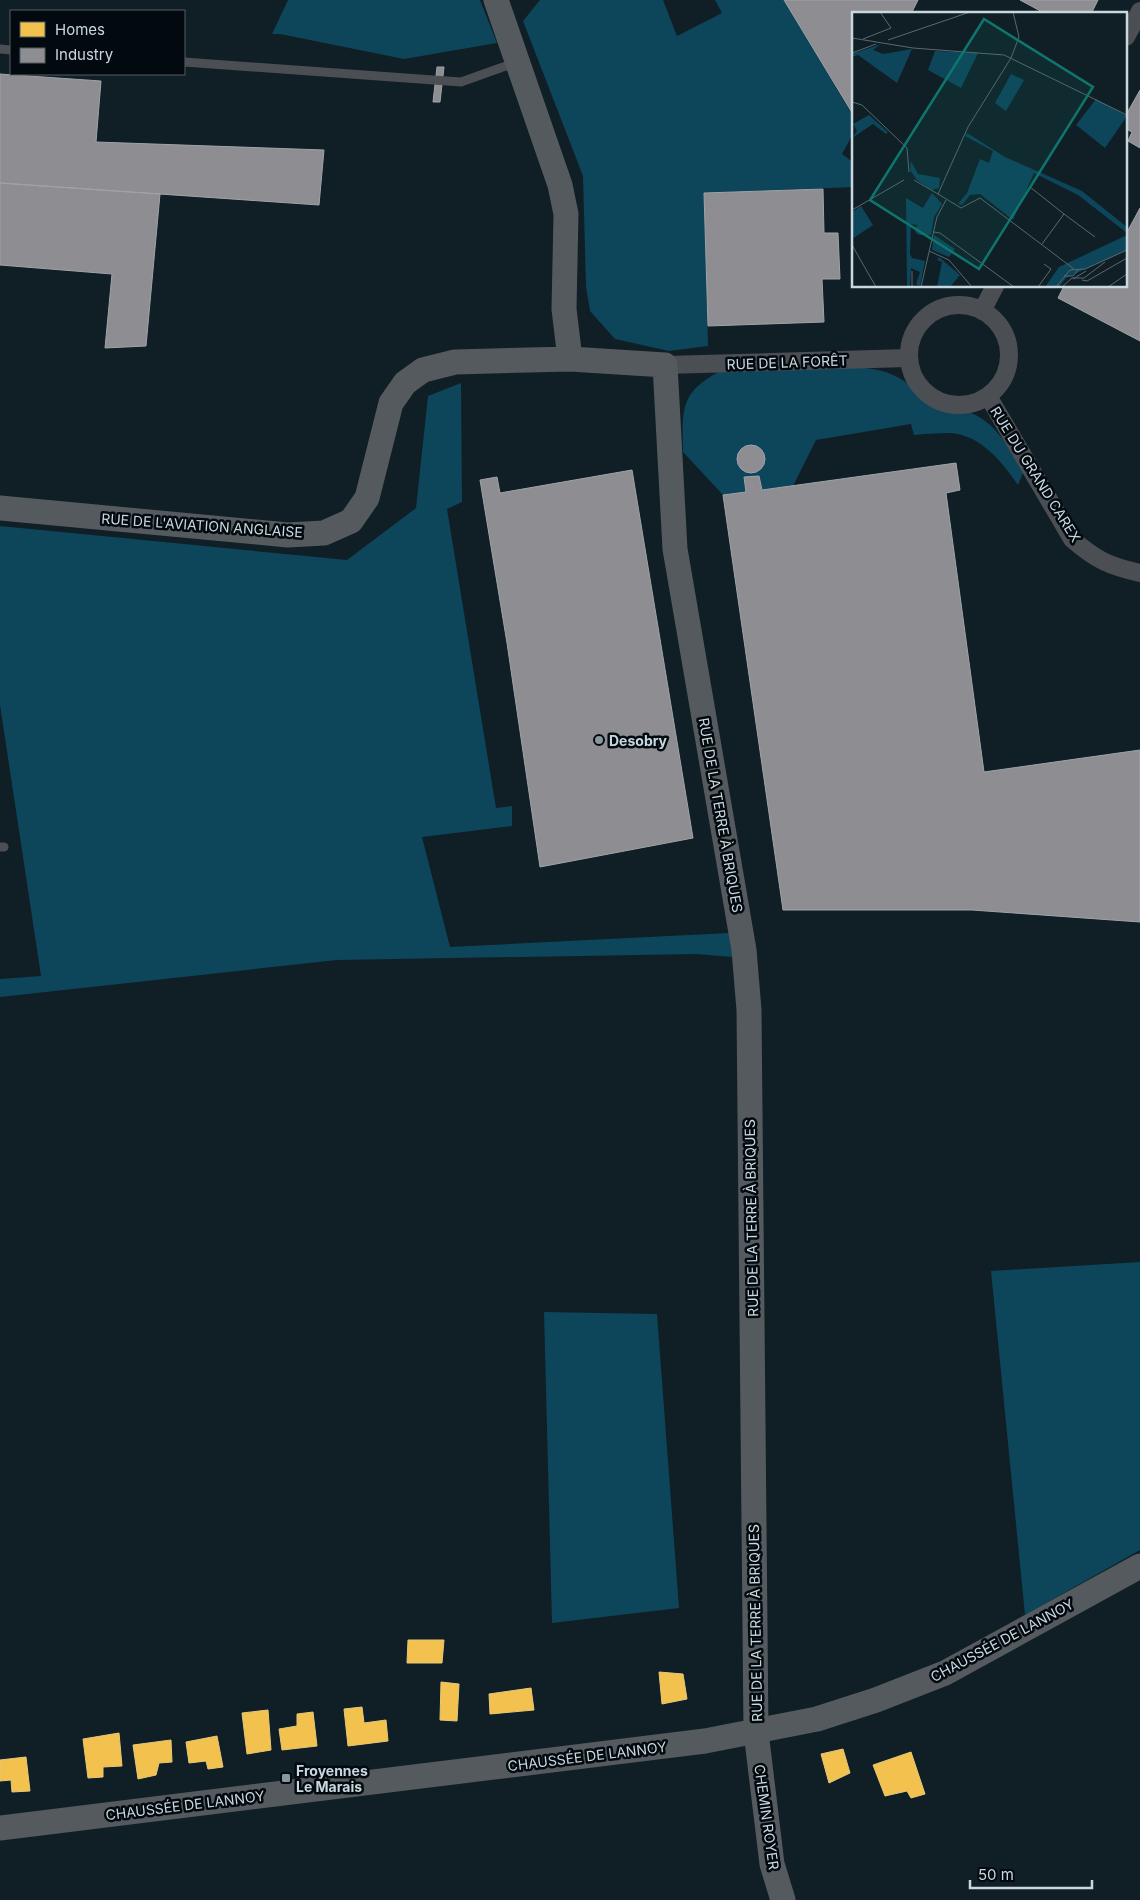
<svg xmlns="http://www.w3.org/2000/svg" width="1140" height="1900" viewBox="0 0 1140 1900" font-family="Inter,sans-serif">
<style>
.green{fill:#0d455b}
.homes{fill:#f2c14e;stroke:#e6c87a}
.industry{fill:#8d8d92;stroke:#9fa4a9}
.lines{fill:none;stroke-linecap:round;stroke-linejoin:round}
.lane{stroke:#4b4e52;stroke-width:9}
.street{stroke:#4b4e52;stroke-width:18}
.secondary{stroke:#555a5e;stroke-width:25}
.poi-dot{fill:#88979e;stroke:#030a0f;stroke-width:2}
.labels{text-anchor:middle;dominant-baseline:central;stroke-width:5;stroke-linejoin:round;paint-order:stroke}
.street-label{font-size:14px;fill:#c9d8df;stroke:#030a0f}
.poi-label{font-size:14px;font-weight:bold;fill:#c9d8df;stroke:#030a0f;text-anchor:start}
.inset-road{fill:none;stroke:#5a686f;stroke-width:1}
.view{fill:#0f766e;fill-opacity:0.15;stroke:#0f766e;stroke-width:2.5}
.inset-edge{fill:none;stroke:#c9d8df;stroke-width:2.5}
</style>
<rect width="100%" height="100%" fill="#101e25"/>
<path class="green" d="M288,0H480L497,43L404,59L280,34H272Z
M540,0H663L677,36L722,13L715,0H784L854,118V132L842,154L854,163V187L704,193L708,346L669,351L615,339L590,311L586,287L583,176L523,21Z
M837,366C862,368 886,367 907,383C914,388 919,396 927,401C940,407 954,407 968,412C994,420 1011,449 1023,473L1018,485C1002,462 980,434 949,433C937,433 925,434 914,435L911,424L816,440L793,486L762,490L759,476L745,477L746,492L723,495L683,452C682,408 680,392 722,370Z
M461,383L462,502L447,509L496,808L512,806V826L422,837L450,947L729,933L733,957L696,954L337,960L0,997V979L41,976L0,705V526L347,560L416,508L428,396Z
M1140,1262V1550L1025,1615L991,1271Z
M544,1312L657,1314L679,1608L552,1623Z"/>
<path class="homes" d="M408,1640H444L442,1663H407Z
M659,1672L683,1674L687,1699L662,1704Z
M441,1682L459,1684L457,1721L440,1720Z
M531,1688L534,1710L490,1714L489,1694Z
M362,1707L364,1723L386,1720L388,1741L348,1746L344,1709Z
M268,1710L271,1750L247,1754L242,1713Z
M313,1712L317,1746L282,1750L279,1729L297,1726V1714Z
M119,1733L122,1766L103,1767V1777L88,1778L83,1739Z
M217,1736L223,1767L208,1769L206,1761L189,1763L186,1742Z
M171,1740L172,1762L159,1763L156,1775L138,1779L133,1745Z
M843,1749L850,1773L829,1783L821,1754Z
M911,1752L925,1794L911,1798L907,1791L885,1796L873,1765Z
M26,1757L30,1791L12,1792L11,1780L0,1781V1760Z"/>
<path class="industry" d="M784,0H918L911,14H854V116Z
M1020,0H1098L1091,14H1046Z
M437,67H444L440,102H433Z
M0,74L101,81L96,142L324,150L319,205L0,183Z
M1140,90V148L1128,141L1132,132L1126,129V115Z
M0,183L160,194L146,346L105,348L112,274L0,265Z
M823,189L824,233H838L840,279H822L824,322L708,326L704,193Z
M1140,208V341L1058,298L1064,286H1126V234Z
M737 459a14 14 0 1 1 28 0a14 14 0 1 1-28 0Z
M956,463L960,490L946,493L984,772L1140,750V922L972,910H783L723,495L746,492L744,477L759,476L762,490Z
M632,470L693,838L540,867L507,643L480,480L497,477L500,493Z"/>
<g class="lines">
<path class="lane" d="M0,49L11,50
M184,62L461,82L517,62
M0,847H4"/>
<path class="street" d="M1126,37L1140,11
M909 355a50 50 0 1 1 100 0a50 50 0 1 1-100 0Z
M982,311L995,286
M665,365L908,358
M988,396L1072,539C1096,560 1109,566 1140,573"/>
<path class="secondary" d="M496,0L560,185L566,214L564,309L570,359
M0,508L288,535L324,533L351,521L367,498L391,403L405,383L423,370L455,362L570,359L665,365L675,549L744,950L749,1010L756,1732L772,1864L783,1900
M0,1828L705,1741L817,1719L876,1700L945,1673L1140,1566"/>
</g>
<g class="poi-dot">
<circle cx="599" cy="740" r="5"/>
<rect x="281" y="1773" width="10" height="10" rx="2.5"/>
</g>
<g class="labels">
<g class="street-label">
<text transform="translate(787 362) rotate(-2)">RUE DE LA FORÊT</text>
<text transform="translate(1036 474) rotate(58)">RUE DU GRAND CAREX</text>
<text transform="translate(202 525) rotate(4)">RUE DE L'AVIATION ANGLAISE</text>
<text transform="translate(721 815) rotate(80)">RUE DE LA TERRE À BRIQUES</text>
<text transform="translate(751 1218) rotate(-91)">RUE DE LA TERRE À BRIQUES</text>
<text transform="translate(755 1623) rotate(-91)">RUE DE LA TERRE À BRIQUES</text>
<text transform="translate(1002 1640) rotate(-28)">CHAUSSÉE DE LANNOY</text>
<text transform="translate(587 1756) rotate(-7)">CHAUSSÉE DE LANNOY</text>
<text transform="translate(185 1805) rotate(-7)">CHAUSSÉE DE LANNOY</text>
<text transform="translate(767 1817) rotate(82)">CHEMIN ROYER</text>
</g>
<g class="poi-label">
<text x="609" y="740">Desobry</text>
<text x="296" y="1770">Froyennes<tspan x="296" dy="16">Le Marais</tspan></text>
</g>
</g>
<g transform="translate(852 12)">
<rect width="275" height="275" fill="#101e25"/>
<path d="M29,32L21,38L31,42L60,37L45,71L6,43L0,45V42ZM83,39L126,41L109,76L76,58ZM159,62L172,68L154,99L143,91ZM244,87L275,104L253,136L224,113ZM17,103L36,120L34,122L21,112L0,126L5,119L1,112ZM115,121L153,145L230,179L275,215V221L226,183L182,161L161,208L128,182L118,183L110,193L106,192L115,181L128,147L137,151L141,139L113,124ZM59,149L66,162L88,166L87,176L80,178L65,168L58,158ZM80,181L90,192L82,205L79,223H67L63,220L65,213L59,212L58,242L60,246L73,249L68,274L64,272L68,260L59,256L58,275H55L54,186L71,196ZM9,194L21,213L0,227V200ZM82,223L103,237L97,245L80,238ZM275,223V238L214,266L207,275H193L207,255ZM87,245L108,263L98,275H85L90,250L85,248Z" fill="#0d455b"/>
<path class="inset-road" d="M0,26L61,36L152,43L275,103M11,27L39,16L28,0M36,28L118,0M0,41L24,32M159,46L167,25L161,0M159,46L116,115L86,182L109,196L128,186L222,257M0,90L10,93L55,136L57,160M62,168L86,182M178,175L212,202L190,232M0,198L52,168M212,202L243,225M82,220L88,221L162,275M0,233L24,275M77,239L97,248L120,275M60,259V274L65,275M212,264H221L226,258M221,267L234,259M230,268L235,269L275,246M69,275L85,205L94,188M186,275L199,257L192,252M204,275L218,258L233,257L275,238M210,275L220,266H232L253,250M256,275L275,262"/>
<path class="view" d="M132,7L241,75L127,257L18,188Z"/>
<rect width="275" height="275" class="inset-edge"/>
</g>
<rect x="10" y="10" width="175" height="65" fill="#030a0f" stroke="#525c62"/>
<rect x="20" y="22" width="25" height="15" fill="#f2c14e" stroke="#525c62"/>
<text x="55" y="35" font-size="15" fill="#c9d8df">Homes</text>
<rect x="20" y="48" width="25" height="15" fill="#8d8d92" stroke="#525c62"/>
<text x="55" y="60" font-size="15" fill="#c9d8df">Industry</text>
<path d="M970 1880v8h122v-8" fill="none" stroke="#c9d8df" stroke-width="2.5"/>
<text x="978" y="1880" font-size="15" fill="#c9d8df" stroke="#030a0f" stroke-width="4" paint-order="stroke">50 m</text>
</svg>
